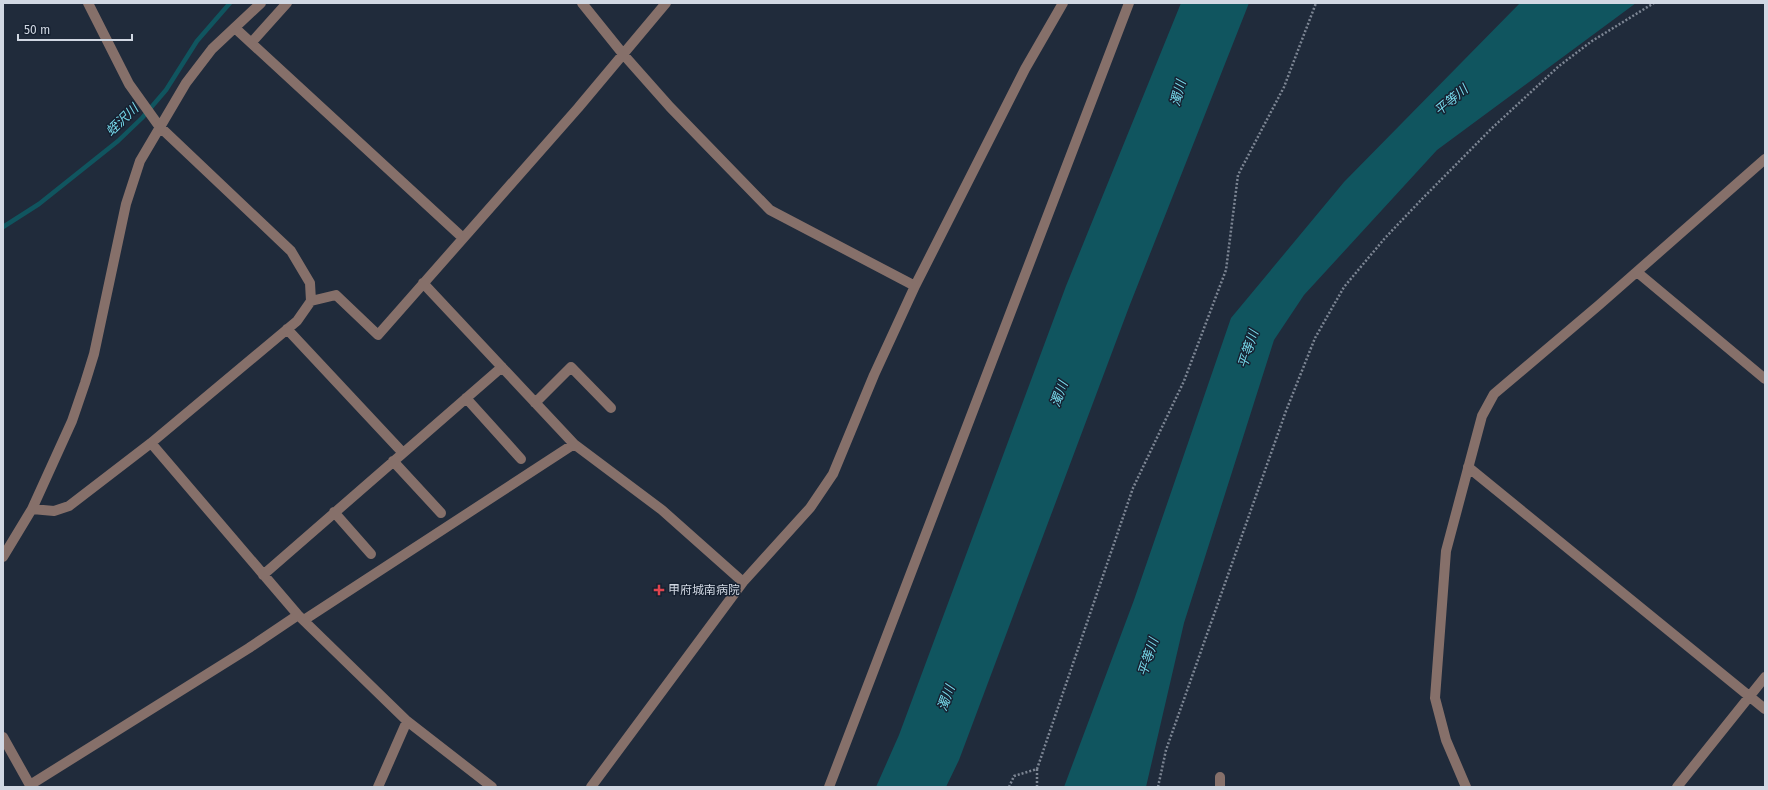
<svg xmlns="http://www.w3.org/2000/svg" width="1768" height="790" viewBox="0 0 1768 790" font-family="'Fira Sans','Noto Sans JP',sans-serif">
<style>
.water{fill:#10555f}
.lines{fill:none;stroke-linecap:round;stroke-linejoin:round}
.stream{stroke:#10555f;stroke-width:4.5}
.path{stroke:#7d8694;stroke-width:2.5;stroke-dasharray:2 2;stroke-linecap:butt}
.minor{stroke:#86706a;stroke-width:10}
.health-dot{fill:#e0444e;stroke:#162131;stroke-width:1.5}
.labels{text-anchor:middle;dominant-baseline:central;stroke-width:3;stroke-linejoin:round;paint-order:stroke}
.poi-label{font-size:12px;fill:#d1d8e3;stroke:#162131;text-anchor:start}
.water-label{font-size:13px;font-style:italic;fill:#76d9ea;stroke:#162131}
</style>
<rect width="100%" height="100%" fill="#202b3b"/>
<path class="water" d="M1181,3H1249L1129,307L959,760L946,787H876L899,735L1066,286Z
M1520,3H1636L1437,150L1304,295L1274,340L1184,623L1146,787H1064L1134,600L1231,318L1344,182Z"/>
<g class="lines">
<path class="stream" d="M3,227L39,204L118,141L142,118L166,90L197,41L230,3"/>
<path class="path" d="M1009,787L1014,776L1037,769L1133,488L1184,381L1226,270L1238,175L1284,87L1316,3
M1037,787V769
M1158,787L1166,750L1286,411L1315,338L1344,287L1385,238L1422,199L1491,129L1559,66L1592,41L1654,3"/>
<path class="minor" d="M582,3L623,54L670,107L770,210L915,286
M235,28L463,238
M252,42L287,3
M1637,272L1765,379
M423,283L574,444L662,510L743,582
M311,301L336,295L378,335L578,108L666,3
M287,329L403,453
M466,398L521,459
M535,403L571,367L611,408
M151,443L298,615L407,721L492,787
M393,461L441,513
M1468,467L1765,709
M32,509L54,511L69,506L151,443L297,321L311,301L310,283L291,251L159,126L129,84L88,3
M334,512L371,554
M3,557L32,509L72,421L85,383L94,354L126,204L140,161L186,83L212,49L261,3
M263,575L502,367
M304,620L574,444
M3,737L31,787
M1220,777V787
M30,785L249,648L298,615
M378,787L407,721
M591,787L743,582L810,508L833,474L874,375L915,286L1025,69L1063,3
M829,787L1129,3
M1466,787L1446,740L1435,698L1446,551L1482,416L1494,394L1599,305L1765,159
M1677,787L1765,677"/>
</g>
<path class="health-dot" d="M657 584h4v4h4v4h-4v4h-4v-4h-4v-4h4z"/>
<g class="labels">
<g class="poi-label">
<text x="668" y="590">甲府城南病院</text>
</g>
<g class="water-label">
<text transform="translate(1178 93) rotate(-75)">濁川</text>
<text transform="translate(1451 100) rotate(-40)">平等川</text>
<text transform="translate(122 120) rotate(-44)">蛭沢川</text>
<text transform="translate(1248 349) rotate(-72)">平等川</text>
<text transform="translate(1059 394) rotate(-70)">濁川</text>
<text transform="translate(1148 657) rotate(-72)">平等川</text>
<text transform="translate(946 698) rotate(-70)">濁川</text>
</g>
</g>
<rect width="1768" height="790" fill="none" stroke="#d1d8e3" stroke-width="8"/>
<path d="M18 34v6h114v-6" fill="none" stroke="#d1d8e3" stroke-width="2"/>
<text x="24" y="34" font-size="12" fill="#d1d8e3" stroke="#162131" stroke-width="3" paint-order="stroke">50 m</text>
</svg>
